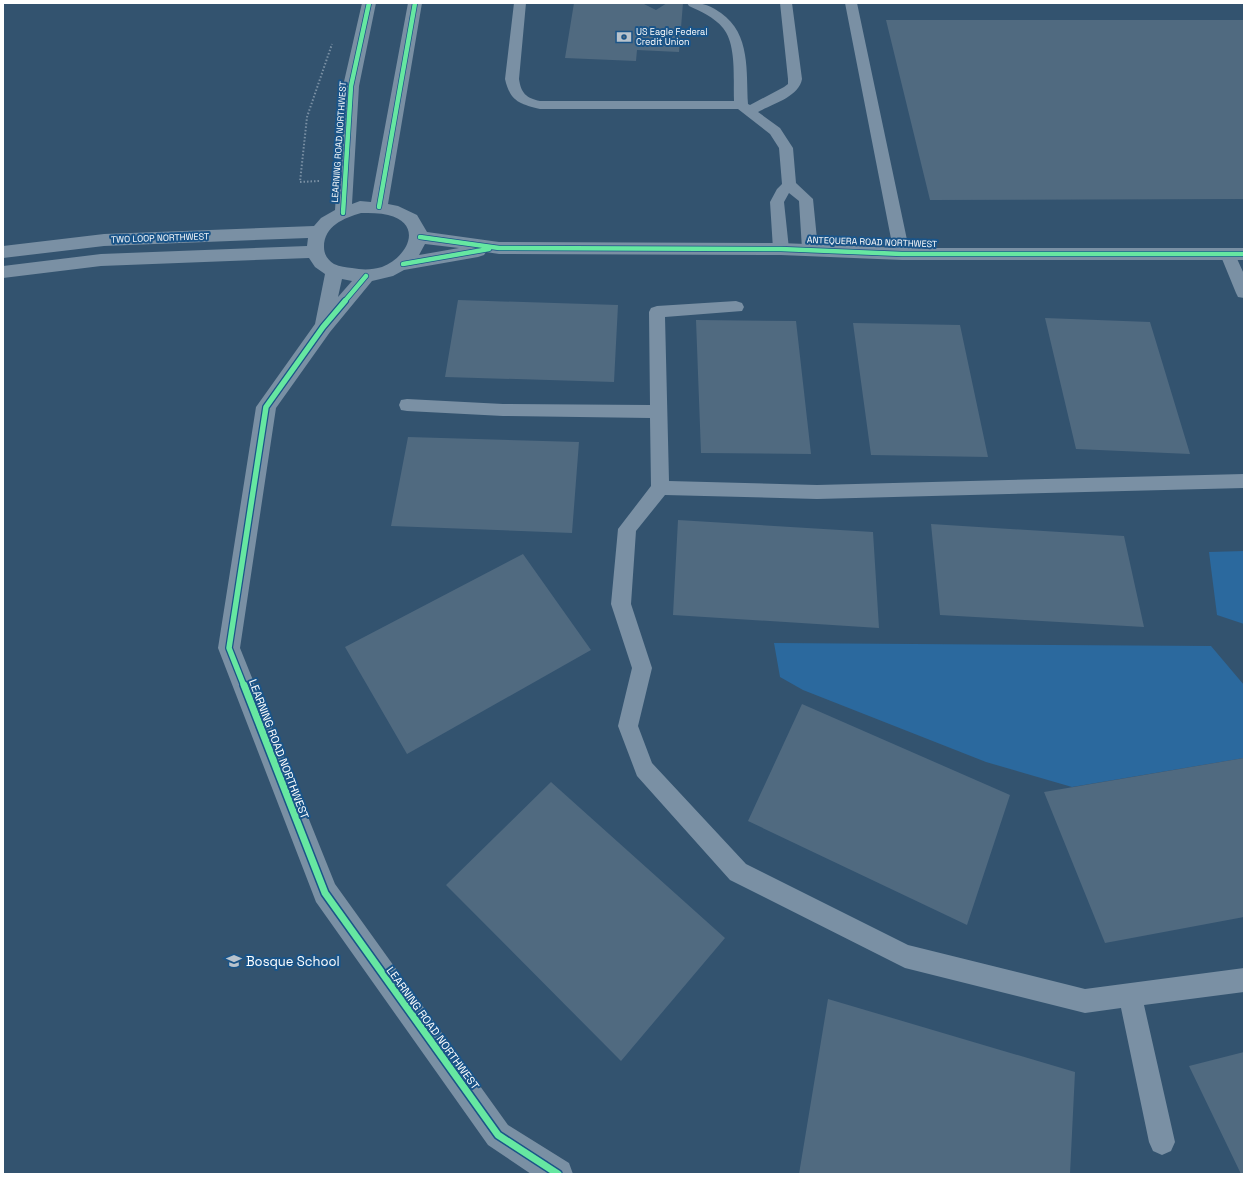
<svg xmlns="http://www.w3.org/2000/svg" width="1247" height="1177" viewBox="0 0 1247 1177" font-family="'Space Grotesk',sans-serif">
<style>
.green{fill:#2b699e}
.building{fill:#506a80}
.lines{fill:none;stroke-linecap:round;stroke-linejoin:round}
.path{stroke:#7a90a4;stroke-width:2;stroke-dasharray:1.5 2;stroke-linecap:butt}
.service{fill:#7a90a4;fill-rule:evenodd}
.minor{fill:#7a90a4;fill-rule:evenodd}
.cycleway-far2-casing{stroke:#1a5488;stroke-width:6}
.cycleway-far1-casing{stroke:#1a5488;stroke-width:8}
.cycleway-casing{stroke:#1a5488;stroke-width:10}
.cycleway-far2{stroke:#66e7a1;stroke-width:4.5}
.cycleway-far1{stroke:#66e7a1;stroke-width:5.5}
.cycleway{stroke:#66e7a1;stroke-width:7}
.labels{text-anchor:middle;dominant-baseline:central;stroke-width:4;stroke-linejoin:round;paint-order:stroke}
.far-poi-label{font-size:9px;fill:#fff;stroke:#1a5488;text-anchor:start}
.far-street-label{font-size:9px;fill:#fff;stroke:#1a5488}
.street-label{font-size:11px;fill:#fff;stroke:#1a5488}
.near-poi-label{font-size:13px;fill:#fff;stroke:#1a5488;text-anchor:start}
</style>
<rect width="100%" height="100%" fill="#33536f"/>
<path class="green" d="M1244,551V624L1217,615L1209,552Z
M774,643L1211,646L1244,685V758L1072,787L986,762L803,690L780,677Z"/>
<path class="building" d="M574,3H642L656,10L667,3H683L679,52L637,50L636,61L565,58Z
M886,20H1244V199L930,200Z
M458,300L618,305L614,382L445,377Z
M1045,318L1150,322L1190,454L1076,449Z
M696,320L796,321L811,454L701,453Z
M853,323L960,325L988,457L871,455Z
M408,437L579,442L572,533L391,526Z
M678,520L873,532L879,628L673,615Z
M931,524L1124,536L1144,627L940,615Z
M523,554L591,650L407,754L345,647Z
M802,704L1010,795L967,925L748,821Z
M1244,758V917L1105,943L1044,792Z
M551,782L725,938L621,1061L446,885Z
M828,999L1075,1072L1070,1174H799Z
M1244,1052V1174H1241L1189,1066Z"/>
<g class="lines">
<path class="path" d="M319,181L300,182L307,117L332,44"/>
<path class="service" d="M514,3H526L519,79C521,93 526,98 540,101H734C733,80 737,45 723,28C714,17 700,11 689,6L687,3C703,3 708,4 721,13C751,34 746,72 748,104L750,105L784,87L788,84V79L780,3H792L802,79C799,97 772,104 758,112L780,128L793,148L796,183L813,199L818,249L815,253L810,254L805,253L802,249L799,201L789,193L784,202L789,249L786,253L781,254L776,253L773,249L770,202L777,189L782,184L779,148L770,134L738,109H540C519,104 510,101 505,79Z
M845,3H857L910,254L907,258L902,259L897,258L894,254Z
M1228,249L1233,250L1244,274V298L1238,297L1236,293L1220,254L1223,250Z
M736,301L742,303L744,307L742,311L665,317L669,481L817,485L1244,474V488L817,499L665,495L636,531L631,604L652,668L638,726L652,763L746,864L908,945L1085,989L1244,968V992L1144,1005L1175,1142L1171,1151L1162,1155L1153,1151L1149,1142L1121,1008L1085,1013L905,968L897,964L730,880L637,776L618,726L632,668L611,604L618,529L651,486L650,418L503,416L407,411L401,410L399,405L401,400L407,399L503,404L650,405L649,312L651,308L657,306Z"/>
<path class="minor" d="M362,3H376L359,86L352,204L360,201L371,202L408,3H422L388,204L398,206L417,215L427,232L499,242L781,243L902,248H1244V260H902L781,255L499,254L486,252L484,255L478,257L404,270L393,276L372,281L330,332L276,408L240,648L335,884L508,1125L569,1163L573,1174H531L488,1145L316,902L218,648L256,407L315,324L325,274L315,267L309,258L101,266L3,278V266L101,254L307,246L308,238L104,246L3,258V246L104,234L314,226L321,218L335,210L343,86ZM361,213C370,213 380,213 388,215C424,224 408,257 382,267C372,270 362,270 352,268C346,267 340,267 334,264C328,260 324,255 324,247C324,226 344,218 361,213ZM425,244L459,248L419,255ZM342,279L352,281L338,297Z"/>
<g class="cycleway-far2-casing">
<path id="cycleway-far2" d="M379,207L415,3
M343,213L351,86L369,3
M420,237L499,248L781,249L902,254H1244
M403,264L489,249
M344,302L366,276"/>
</g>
<g class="cycleway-far1-casing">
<path id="cycleway-far1" d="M244,686L229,648L266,407L323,327L345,301"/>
</g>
<g class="cycleway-casing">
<path id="cycleway" d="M244,685L325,893L498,1135L558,1174"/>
</g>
<use href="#cycleway-far2" class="cycleway-far2"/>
<use href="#cycleway-far1" class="cycleway-far1"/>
<use href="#cycleway" class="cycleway"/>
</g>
<defs>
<g id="bank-bare" transform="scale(1.2)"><path d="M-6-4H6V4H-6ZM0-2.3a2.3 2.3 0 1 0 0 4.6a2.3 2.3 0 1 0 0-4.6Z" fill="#b8c3cd" stroke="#1a5488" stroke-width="2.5" paint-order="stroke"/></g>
<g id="school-bare" transform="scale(1.2)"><path d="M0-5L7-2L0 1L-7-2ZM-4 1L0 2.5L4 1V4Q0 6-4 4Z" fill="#b8c3cd" stroke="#1a5488" stroke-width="2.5" paint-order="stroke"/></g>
</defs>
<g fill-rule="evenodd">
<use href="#bank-bare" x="624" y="37"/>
<use href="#school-bare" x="234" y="961"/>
</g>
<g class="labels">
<g class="far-poi-label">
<text x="636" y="32">US Eagle Federal<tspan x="636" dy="10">Credit Union</tspan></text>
</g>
<g class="far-street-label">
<text transform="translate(339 142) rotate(-86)">LEARNING ROAD NORTHWEST</text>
<text transform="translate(160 238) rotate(-2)">TWO LOOP NORTHWEST</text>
<text transform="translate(872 242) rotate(2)">ANTEQUERA ROAD NORTHWEST</text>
</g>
<g class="street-label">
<text transform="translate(279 749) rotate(69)">LEARNING ROAD NORTHWEST</text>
<text transform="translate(433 1028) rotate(54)">LEARNING ROAD NORTHWEST</text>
</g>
<g class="near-poi-label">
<text x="246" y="961">Bosque School</text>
</g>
</g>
<rect width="1247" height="1177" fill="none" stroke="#ffffff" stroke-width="8"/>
</svg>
